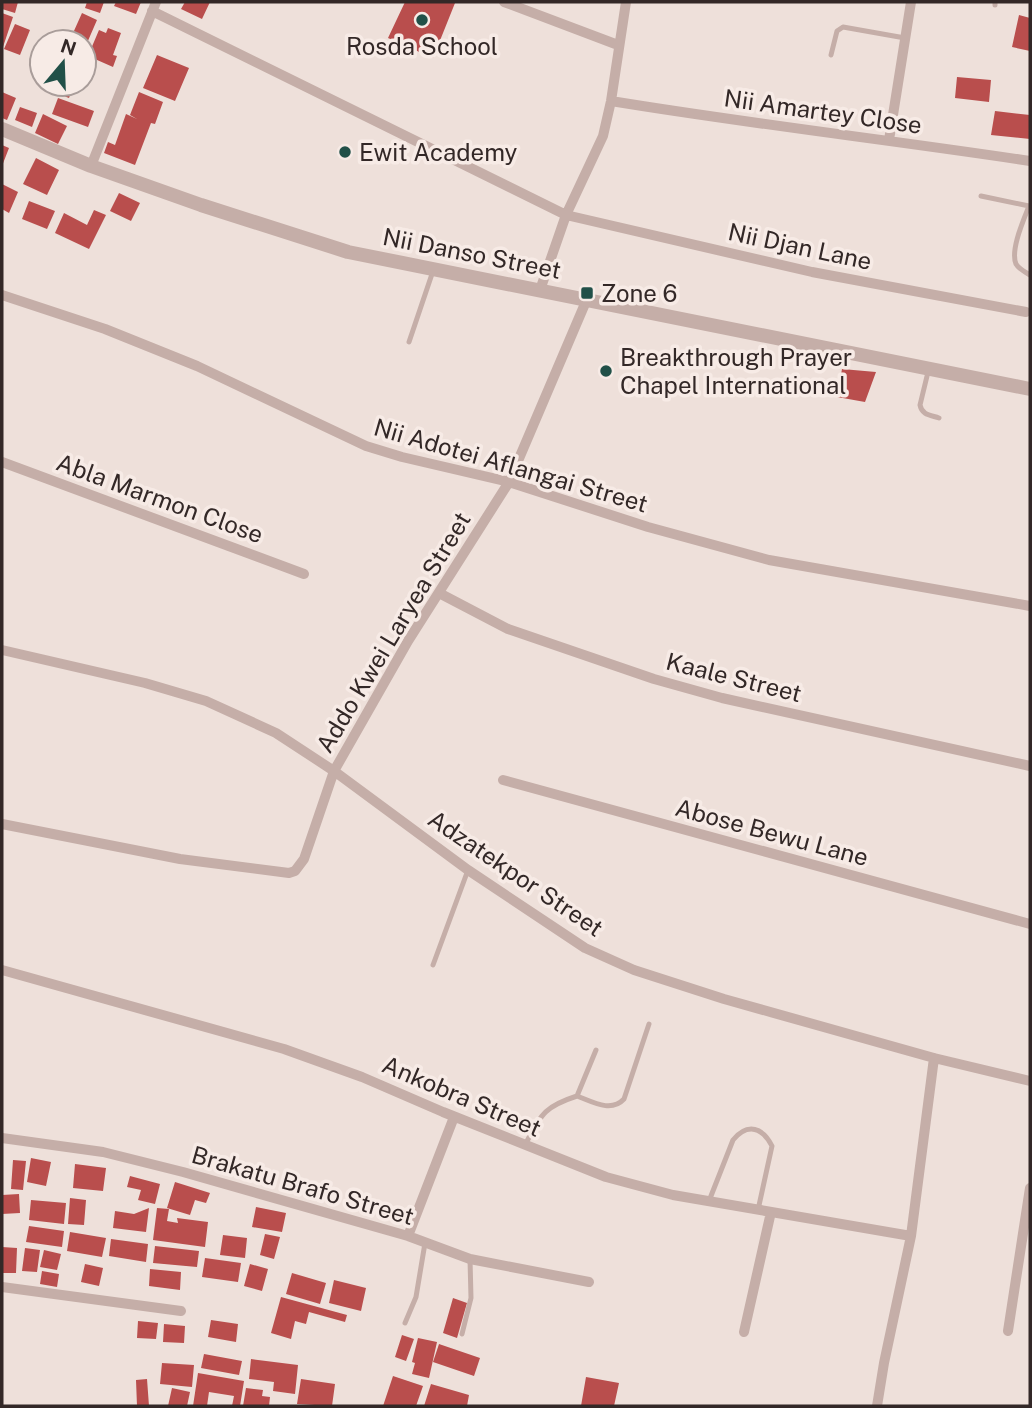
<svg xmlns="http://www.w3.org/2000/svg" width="1032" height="1408" viewBox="0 0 1032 1408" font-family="'Public Sans',sans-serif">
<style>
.building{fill:#b94e4d}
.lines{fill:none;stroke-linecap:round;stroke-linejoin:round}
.service{stroke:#c5aea8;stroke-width:5}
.minor{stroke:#c5aea8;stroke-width:10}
.tertiary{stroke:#c5aea8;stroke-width:14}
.poi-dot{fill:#215048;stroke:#f7ebe6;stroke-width:2.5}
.labels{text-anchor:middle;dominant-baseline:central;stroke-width:7;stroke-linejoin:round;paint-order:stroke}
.poi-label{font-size:24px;fill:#332827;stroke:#f7ebe6;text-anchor:start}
.street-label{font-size:24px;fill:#332827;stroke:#f7ebe6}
</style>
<rect width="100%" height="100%" fill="#eee0da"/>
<path class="building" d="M2,2H18L15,13L2,9Z
M87,2H104L100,13L85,8Z
M116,2H141L136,14L114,6Z
M185,2H210L202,19L181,9Z
M405,2L455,3L433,58L388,38Z
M2,13L13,17L2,50Z
M82,13L97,20L84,50V42H69Z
M1019,15L1030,18V51L1012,47Z
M15,24L30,30L20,55L4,49Z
M108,28L121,33L113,55L117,56L113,67L88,56L99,30L106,33Z
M157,55L189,68L175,101L143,88Z
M957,77L991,80L989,102L955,98Z
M56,84H74L69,98L53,92Z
M2,92L16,98L7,120L2,118Z
M139,92L163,102L155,124L151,123L135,165L104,153L108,142L115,145L126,114L137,119L130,115Z
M58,98L94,111L88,127L52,114Z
M20,107L37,113L32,127L15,120Z
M995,111L1030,115V139L991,135Z
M43,114L67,126L58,144L35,133Z
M2,145L9,148L2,166Z
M36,158L59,170L47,195L23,184Z
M2,184L18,192L9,213L2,209Z
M119,193L140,203L131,221L110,211Z
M29,201L55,211L47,229L22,219Z
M94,210L106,215L89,249L55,233L64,213L87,225Z
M842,369L876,372L865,402L837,397Z
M31,1158L51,1162L46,1186L27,1182Z
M13,1160L26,1161L23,1190L11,1189Z
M75,1164L106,1168L103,1191L73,1188Z
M130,1176L160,1184L155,1204L138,1200L141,1190L127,1187Z
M175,1182L210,1193L206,1203L195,1200L190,1215L167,1208Z
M19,1194L20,1213L2,1214V1195Z
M70,1198L86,1200L84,1225L68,1224Z
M31,1200L66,1203L64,1224L29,1220Z
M256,1207L286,1213L282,1232L252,1227Z
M149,1208L146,1232L113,1228L115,1211L134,1214Z
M157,1208L169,1209L167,1221L178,1223L177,1218L208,1222L205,1247L153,1240Z
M29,1226L64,1231L62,1247L26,1242Z
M70,1232L106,1238L102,1257L67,1251Z
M265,1234L280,1237L274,1259L260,1255Z
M223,1235L247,1238L245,1258L220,1255Z
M111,1239L148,1244L146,1262L109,1256Z
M155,1246L199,1251L197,1267L153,1263Z
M2,1247L17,1248L16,1273H2Z
M25,1248L40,1250L37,1272L22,1271Z
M44,1250L61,1254L57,1270L40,1267Z
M205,1258L241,1263L238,1282L202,1277Z
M85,1264L103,1268L99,1286L81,1282Z
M250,1264L268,1269L262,1291L244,1286Z
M150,1269L181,1272L180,1290L149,1286Z
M42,1271L59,1274L57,1287L40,1284Z
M292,1273L326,1283L320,1304L286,1294Z
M334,1280L366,1288L361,1311L329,1303Z
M281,1297L347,1315L345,1322L309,1312L306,1324L295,1321L291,1339L271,1333Z
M453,1298L467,1303L457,1338L443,1333Z
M211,1320L238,1324L236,1342L208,1337Z
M138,1321L158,1323L156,1339L137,1338Z
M164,1324L185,1326L184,1343L163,1342Z
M402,1335L414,1339L406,1361L395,1357Z
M418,1338L437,1342L429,1378L412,1374L415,1363L412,1362Z
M439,1344L480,1358L474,1376L433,1362Z
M204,1354L242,1361L239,1375L201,1368Z
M251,1359L298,1365L295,1394L273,1391L274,1382L249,1379Z
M162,1363L194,1365L192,1387L160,1384Z
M198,1373L244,1381L240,1406H232L234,1396L209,1392L207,1406H193Z
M393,1376L423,1386L416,1406H383Z
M586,1377L619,1383L614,1406H581Z
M147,1379L149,1406H137L136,1380Z
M301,1379L335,1384L332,1406L297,1404Z
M431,1384L469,1395L467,1406H424Z
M172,1388L190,1392L187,1406H168Z
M246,1388L263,1390L262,1396L270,1397L269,1406H243Z"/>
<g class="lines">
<path class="service" d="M995,5V2
M831,55L837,31L843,27L905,38
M981,196L1029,206
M1029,206C1024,219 1010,250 1016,264C1019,269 1025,272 1030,275
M409,342L433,271
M928,372L920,405C922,415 930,415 939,418
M433,965L468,870
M577,1096C593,1102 611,1113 624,1099L649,1024
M525,1145C541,1115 543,1107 577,1096L596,1050
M709,1201L733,1140C748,1122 763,1128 772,1146L758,1210
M405,1323L416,1297L425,1243
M462,1334L471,1298L470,1259"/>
<path class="minor" d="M504,2L618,45
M152,11L566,215L812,272L1026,312
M611,101C751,124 891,140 1030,161
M889,140L911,2
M91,166L156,2
M540,290L566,215L603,136L611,101L626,2
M2,295L105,329L197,366L366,446L402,457L509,482L648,527L769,560L1030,606
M2,462L304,574
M439,593L508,629L654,679L722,698L1030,766
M2,650L145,683L206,701L276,733L334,771L468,870L585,948L634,970L724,999L934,1058L1030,1081
M503,780L1030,924
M2,824L180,859L289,873L295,871L304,859L334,771L408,641L509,482L587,299
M2,970L284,1049L362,1077L443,1112L606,1177L673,1195L911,1236
M2,1138L103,1152L183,1172L408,1236L470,1259L589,1282
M408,1236L454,1117
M2,1287L181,1311
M1008,1331L1030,1188
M744,1332L771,1212
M877,1406L884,1363L911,1236L934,1058"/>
<path class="tertiary" d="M2,129L91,166L201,205L348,252L1030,389"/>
</g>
<g class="poi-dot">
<circle cx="422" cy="20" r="7"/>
<circle cx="345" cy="152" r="7"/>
<rect x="580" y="286" width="14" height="14" rx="3.5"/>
<circle cx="606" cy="371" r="7"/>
</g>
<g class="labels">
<g class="poi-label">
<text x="422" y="46" text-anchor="middle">Rosda School</text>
<text x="359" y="152">Ewit Academy</text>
<text x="601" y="293">Zone 6</text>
<text x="620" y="357">Breakthrough Prayer<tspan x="620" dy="28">Chapel International</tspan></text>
</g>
<g class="street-label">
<text transform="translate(823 111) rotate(8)">Nii Amartey Close</text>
<text transform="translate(800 246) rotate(12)">Nii Djan Lane</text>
<text transform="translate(472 253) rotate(11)">Nii Danso Street</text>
<text transform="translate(511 465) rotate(16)">Nii Adotei Aflangai Street</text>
<text transform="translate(160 498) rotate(20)">Abla Marmon Close</text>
<text transform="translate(393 632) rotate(-59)">Addo Kwei Laryea Street</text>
<text transform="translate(734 677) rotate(14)">Kaale Street</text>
<text transform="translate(772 832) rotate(15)">Abose Bewu Lane</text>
<text transform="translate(516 873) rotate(34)">Adzatekpor Street</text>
<text transform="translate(462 1096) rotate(23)">Ankobra Street</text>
<text transform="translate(303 1185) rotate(16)">Brakatu Brafo Street</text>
</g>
</g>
<rect width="1032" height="1408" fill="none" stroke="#332827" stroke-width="7"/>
<g transform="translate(63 63) rotate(19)"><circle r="33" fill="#f7ebe6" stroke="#a99d9a" stroke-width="2"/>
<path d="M0-5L12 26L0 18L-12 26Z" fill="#215048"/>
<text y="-10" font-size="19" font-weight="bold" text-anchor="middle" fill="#332827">N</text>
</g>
</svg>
